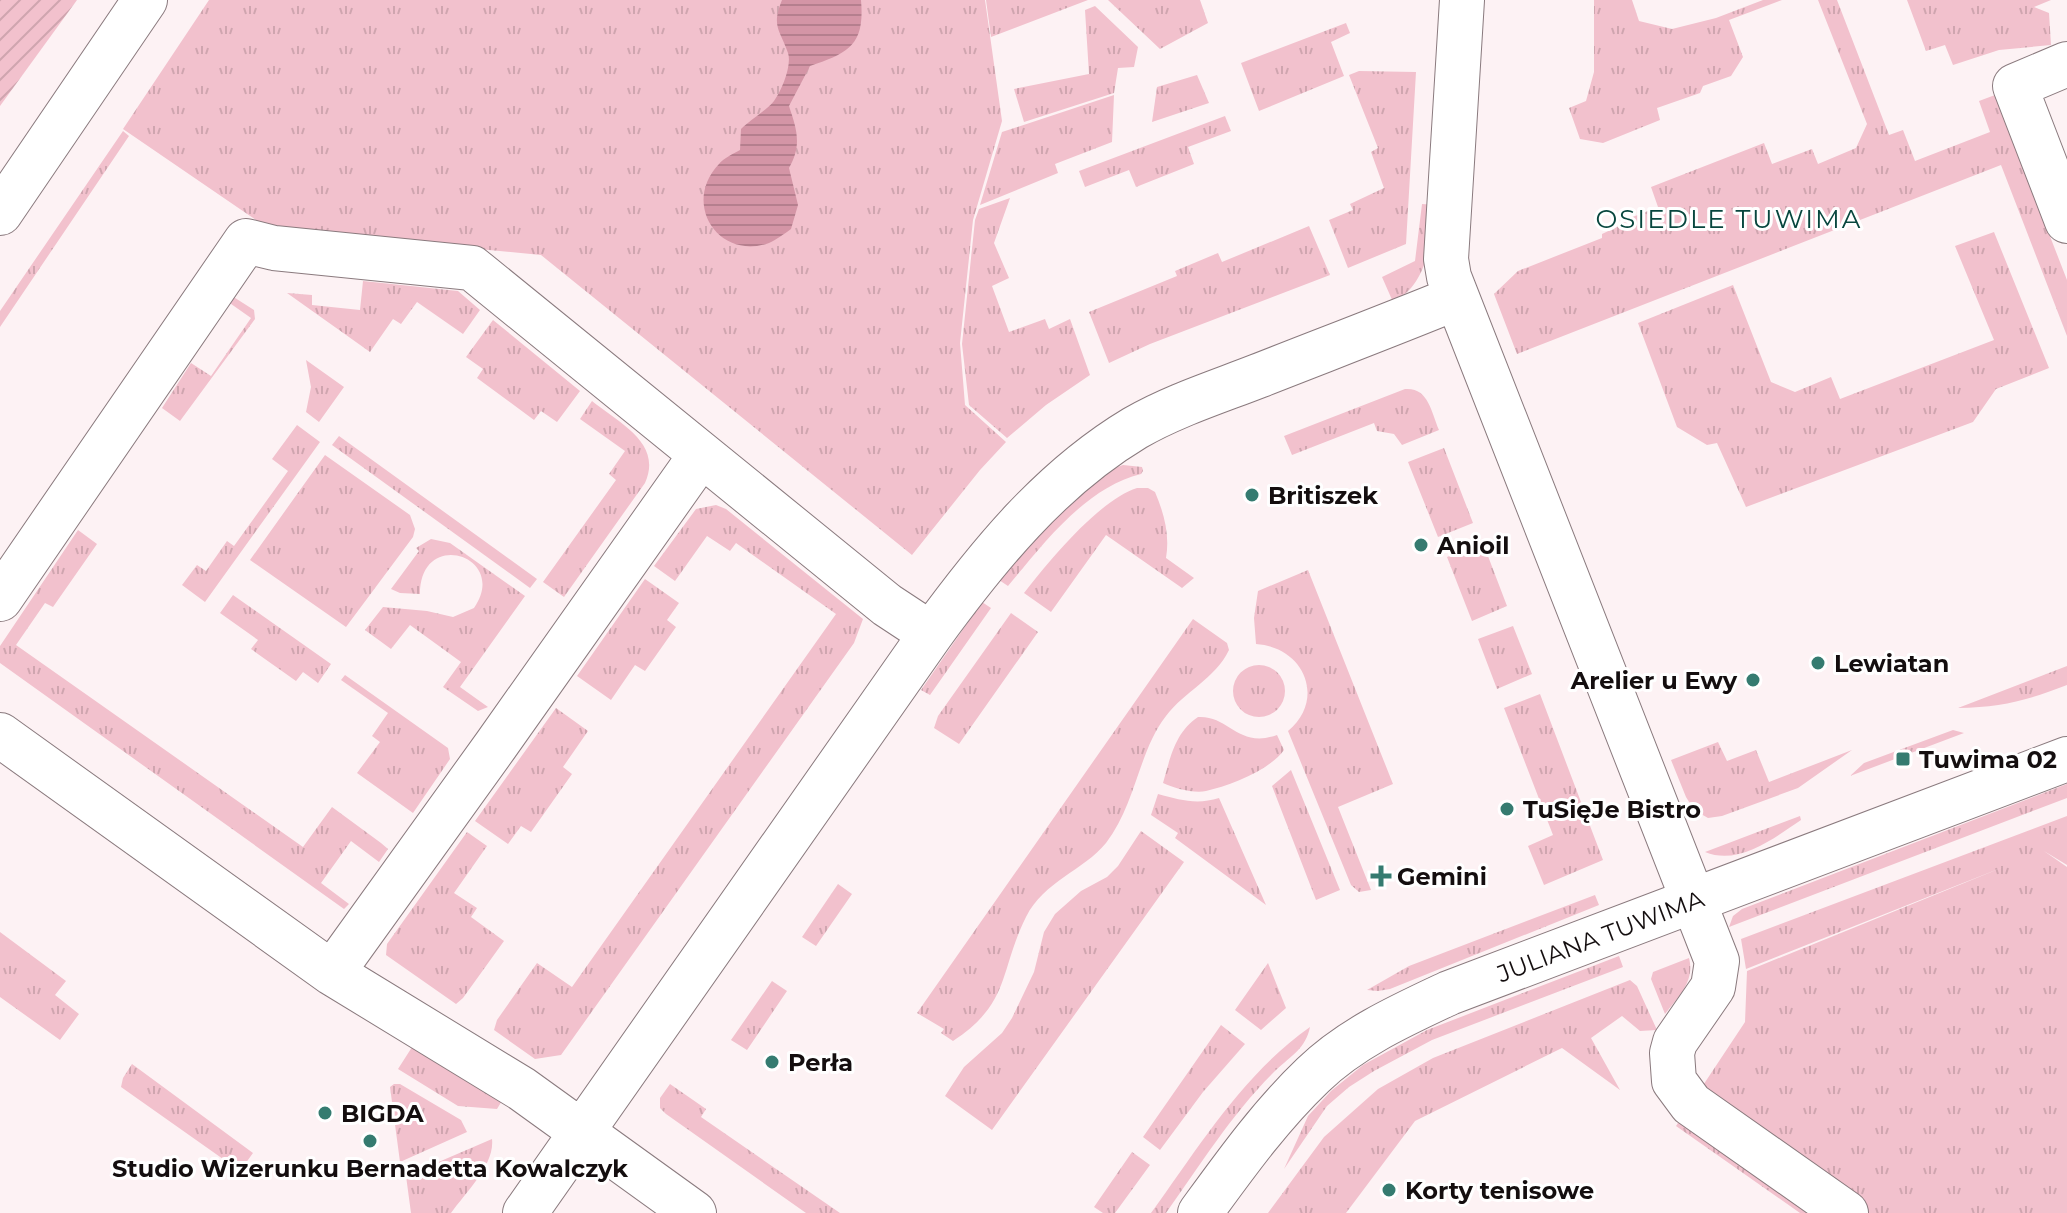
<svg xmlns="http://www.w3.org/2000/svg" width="2067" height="1213" viewBox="0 0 2067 1213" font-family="Montserrat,sans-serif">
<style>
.grass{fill:url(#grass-tufts)}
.garden{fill:url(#garden-furrows)}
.water{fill:url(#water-rules)}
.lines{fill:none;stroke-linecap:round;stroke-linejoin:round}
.minor-casing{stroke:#8a7a7e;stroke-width:46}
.tertiary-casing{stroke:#8a7a7e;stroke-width:46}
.minor{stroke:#fff;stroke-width:44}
.tertiary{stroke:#fff;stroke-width:44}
.poi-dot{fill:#357b70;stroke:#fff;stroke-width:3}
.labels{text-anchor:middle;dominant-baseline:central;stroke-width:6;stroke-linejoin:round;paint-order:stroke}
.poi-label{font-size:24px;font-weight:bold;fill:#140e0f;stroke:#fff;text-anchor:start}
.street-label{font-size:24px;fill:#140e0f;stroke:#fff}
.neighbourhood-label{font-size:26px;letter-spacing:2px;fill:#08463e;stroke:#fff}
</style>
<defs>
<pattern id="grass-tufts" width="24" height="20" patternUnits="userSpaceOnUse" patternTransform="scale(2)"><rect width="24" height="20" fill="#f2c1cd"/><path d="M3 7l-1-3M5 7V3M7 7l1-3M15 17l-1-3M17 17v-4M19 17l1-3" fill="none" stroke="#cfa5af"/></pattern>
<pattern id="garden-furrows" width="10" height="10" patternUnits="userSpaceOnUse" patternTransform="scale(2)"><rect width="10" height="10" fill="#f2c1cd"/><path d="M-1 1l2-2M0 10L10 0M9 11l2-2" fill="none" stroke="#cfa5af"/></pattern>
<pattern id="water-rules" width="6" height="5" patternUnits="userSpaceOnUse" patternTransform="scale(2)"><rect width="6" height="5" fill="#d495a6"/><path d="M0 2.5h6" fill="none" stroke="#b57f8e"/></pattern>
</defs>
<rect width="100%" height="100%" fill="#fdf2f4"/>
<path class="grass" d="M209,0H985L1002,121L973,220L960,343L965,405L1006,442L980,470L912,555L541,255L269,229L123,129Z
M986,0H1088L991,37Z
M1108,0H1200L1208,23L1160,49Z
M1594,0H1632L1639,21L1672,29L1716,18L1763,0H1782L1729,20L1743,57L1731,76L1703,86L1700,93L1657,108L1660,120L1603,143L1580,139L1569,108L1586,101L1594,72Z
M1818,0H1837L1889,135L1903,130L1915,161L1990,132L1979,101L1995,95L2067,280V336L2001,165L1517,354L1494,294L1518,271L1602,238V234L1621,225L1620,222L1658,207L1651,187L1764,143L1772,164L1812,149L1818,164L1856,148L1867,124Z
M1907,0H2051L2034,7L2049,13L2051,45L1999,50L1953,65L1945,45L1926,51Z
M1095,6L1138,47L1134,67L1118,68L1114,93L1024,122L1014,89L1089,74L1085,10Z
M1346,23L1350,33L1331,42L1344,76L1259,111L1241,63Z
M1359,71L1416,72L1406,244L1348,268L1329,220L1353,210L1350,204L1384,188L1371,152L1378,148L1349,75Z
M1197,75L1209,103L1152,122L1157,87Z
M1114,95L1112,142L1055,164L1058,173L980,205L1002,132Z
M1225,116L1231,131L1188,147L1194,164L1136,187L1129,170L1085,187L1079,171Z
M123,131L129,136L0,327V311Z
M1010,198L994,243L1009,278L992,286L1009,332L1045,319L1049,329L1070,319L1090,375L1046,405L1007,438L969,405L962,344L975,220L979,209Z
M1422,204L1436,205C1430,240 1429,284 1393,302L1382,277L1415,261Z
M1309,226L1330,275L1150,344L1109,363L1089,312L1177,276L1175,271L1218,253L1222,262Z
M1994,232L2049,368L1996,389L1973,422L1746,507L1717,443L1707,445L1677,427L1638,323L1733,285L1771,382L1795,392L1831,377L1840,399L1994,340L1955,246Z
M363,281L458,291L480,310L463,334L417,302L401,324L393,319L370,352L287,293L312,295V305L360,310Z
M232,296L254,310L255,319L180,421L162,408L191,363L211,376L251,318L224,299Z
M493,320L580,391L557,422L541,411L534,420L477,378L483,369L466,357Z
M306,360L344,387L319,422L306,412L311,387Z
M1405,389C1428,387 1431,411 1439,430L1402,445L1394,434L1377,431L1374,423L1292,455L1284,436Z
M592,401C619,423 663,443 645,483L564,597L543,582L616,480L609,474L625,451L580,419Z
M297,425L320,442L205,602L182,585L197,565L206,571L227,541L234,546L288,471L272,459Z
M339,436L537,579L530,588L332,445Z
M1444,448L1473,523L1438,537L1408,462Z
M325,455L410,515L415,529L413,537L346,627L250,560Z
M1123,465L1142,467L1143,471L1141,474C1085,488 1044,543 1008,586L999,580C1027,548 1084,478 1123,465Z
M1137,488H1148L1155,492C1164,513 1170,535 1166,558L1194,578L1182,588L1106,535L1051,612L1024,593C1048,562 1099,500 1137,488Z
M716,505L726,509L863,619L854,643L561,1055L535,1059L494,1030L497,1020L537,963L572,987L836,614L736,543L730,551L707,536L675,581L654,566L696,509Z
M78,530L97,544L53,607L45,603L16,645L303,847L332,807L381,843L388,849L379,862L351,841L321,883L349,904L344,909L0,663V646Z
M431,539L450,543L525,596L460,687L488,707L478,711L443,687L461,662L410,625L391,649L365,630L383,607L427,611L453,617L474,608C510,556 420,527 420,594L400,593L391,589L419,551L416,548Z
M1483,543L1507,606L1472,621L1447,557Z
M1308,570L1393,784L1338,807L1371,890L1359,892L1351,885L1288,731C1326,700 1305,647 1256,644L1254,618L1258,591Z
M645,579L679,603L667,620L676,627L645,671L635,665L611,700L577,676Z
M233,595L331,664L318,683L303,672L296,681L251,649L258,640L220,613Z
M982,602L991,608L930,695L921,690Z
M1011,613L1038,632L959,744L934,728L938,716Z
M1193,619L1227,643L1229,650C1215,679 1185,691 1166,716C1139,750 1136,804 1106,843C1083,871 1044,881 1026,917C999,971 1011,1003 953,1041L941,1033L944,1029L917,1013Z
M1513,626L1532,674L1497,689L1478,639Z
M1233 691a26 26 0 1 1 52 0a26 26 0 1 1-52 0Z
M2067,666V685C2026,701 2001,707 1958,708Z
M345,675L448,748L450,759L413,813L357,773L380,742L372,736L388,713L341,680Z
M1540,694L1603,860L1544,885L1528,846L1553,835L1504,708Z
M556,708L588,731L563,767L572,774L531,832L521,826L508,844L475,821Z
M1198,717C1229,715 1238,749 1277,735L1284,750C1270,770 1230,786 1206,791C1195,794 1173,788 1163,783C1170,759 1175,732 1198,717Z
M1953,730L1964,733L1850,776L1864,763Z
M1718,742L1727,761L1756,750L1769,782L1852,750L1798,788L1722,816L1708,818L1694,810L1686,797L1671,760Z
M1291,770L1340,890L1316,900L1272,786Z
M2067,784V798L1729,927L1733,916L1742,909Z
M1158,794C1180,800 1197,805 1219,798L1266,905L1175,838L1178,833L1151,815Z
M1800,816L1801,820C1774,838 1739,866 1705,852Z
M2067,816V865L2044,851L2067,867V1213H1800L1676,1126L1745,1022L1747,971L2006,866L1746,969L1741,939Z
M1141,831L1184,862L992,1130L945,1096L964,1067L1002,1033L1012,1018L1034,972L1044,932L1055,914L1081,891L1107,877L1118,866Z
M467,832L487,846L454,893L477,908L471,917L504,941L463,998L456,1004L386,955L387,944Z
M838,884L852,894L816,946L802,937Z
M1595,895L1599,905L1390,989L1378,991L1367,990L1409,966Z
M0,932L66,981L55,995L79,1014L60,1040L0,997Z
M1619,956L1623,967L1432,1040L1374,1071L1349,1087L1327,1106L1284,1169L1308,1116L1331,1091L1363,1065L1427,1030Z
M1689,958C1695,981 1679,996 1665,1014L1651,979L1653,972Z
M1268,963L1286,1008L1261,1030L1235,1010Z
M1630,980L1637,986L1657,1030L1640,1031L1622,1016L1591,1038L1620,1090L1562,1048L1415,1121L1346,1213H1268L1324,1137L1378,1089L1433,1058Z
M772,981L787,991L747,1050L731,1040Z
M1221,1025L1245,1044L1203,1092L1160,1150L1143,1137Z
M1310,1027C1306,1048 1291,1056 1276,1070C1233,1112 1201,1164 1166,1213H1151C1199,1147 1242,1075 1310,1027Z
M414,1044L503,1099L497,1109L458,1106L398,1069Z
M132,1064L253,1153L240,1171L121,1087L123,1078Z
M394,1084H400L461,1120L467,1132L400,1162L390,1087Z
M670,1084L706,1109L701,1117L840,1213H806L666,1114L660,1108V1098Z
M492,1139C495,1165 465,1193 451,1213H411L406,1176Z
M1132,1152L1150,1165L1115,1213H1103L1094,1207Z"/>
<path class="garden" d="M0,0H77L0,106Z"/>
<path class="water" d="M782,0H861C865,45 849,53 810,66L789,106C797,130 802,145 789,168L798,205L791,229C784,234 776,240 769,243C719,261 681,204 719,164C724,158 733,154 740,150L741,129C750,120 767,110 774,101C782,90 792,65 788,53C780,29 771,27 782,0Z"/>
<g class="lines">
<g class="minor-casing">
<path id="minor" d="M1462,0L1446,259L1449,277L1717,961L1713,987L1675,1042L1672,1053L1674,1081L1691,1104L1846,1213
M2067,64L2015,86L2067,221
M0,213L145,0
M0,599L246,241L274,248L472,268L887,605L931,634
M0,735L332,973L522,1089L694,1213
M332,973L496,745L701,455
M525,1213L931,634C988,556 1050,479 1135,428C1173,406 1217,392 1258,376C1324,350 1390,325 1456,298"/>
</g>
<g class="tertiary-casing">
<g id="tertiary">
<path id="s1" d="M1200,1213C1235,1165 1270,1116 1313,1075C1351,1038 1402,1015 1449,993L2067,759"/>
</g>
</g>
<use href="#minor" class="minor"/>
<use href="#tertiary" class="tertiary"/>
</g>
<g class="poi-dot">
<circle cx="1252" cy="495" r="8"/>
<circle cx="1421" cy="545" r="8"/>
<circle cx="1818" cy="663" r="8"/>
<circle cx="1753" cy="680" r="8"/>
<rect x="1895" y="751" width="16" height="16" rx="4"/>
<circle cx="1507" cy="809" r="8"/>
<path d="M1377 864h8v8h8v8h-8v8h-8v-8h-8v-8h8z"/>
<circle cx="772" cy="1062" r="8"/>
<circle cx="325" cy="1113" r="8"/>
<circle cx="370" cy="1141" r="8"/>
<circle cx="1389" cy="1190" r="8"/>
</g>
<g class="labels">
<g class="poi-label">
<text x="1268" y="495">Britiszek</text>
<text x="1437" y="545">Anioil</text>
<text x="1834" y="663">Lewiatan</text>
<text x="1737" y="680" text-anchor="end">Arelier u Ewy</text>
<text x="1919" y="759">Tuwima 02</text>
<text x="1523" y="809">TuSięJe Bistro</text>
<text x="1397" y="876">Gemini</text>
<text x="788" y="1062">Perła</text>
<text x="341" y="1113">BIGDA</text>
<text x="370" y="1168" text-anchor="middle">Studio Wizerunku Bernadetta Kowalczyk</text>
<text x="1405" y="1190">Korty tenisowe</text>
</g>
<g class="street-label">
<text stroke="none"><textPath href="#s1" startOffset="500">JULIANA TUWIMA</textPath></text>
</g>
<g class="neighbourhood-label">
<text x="1729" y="219">OSIEDLE TUWIMA</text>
</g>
</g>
</svg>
